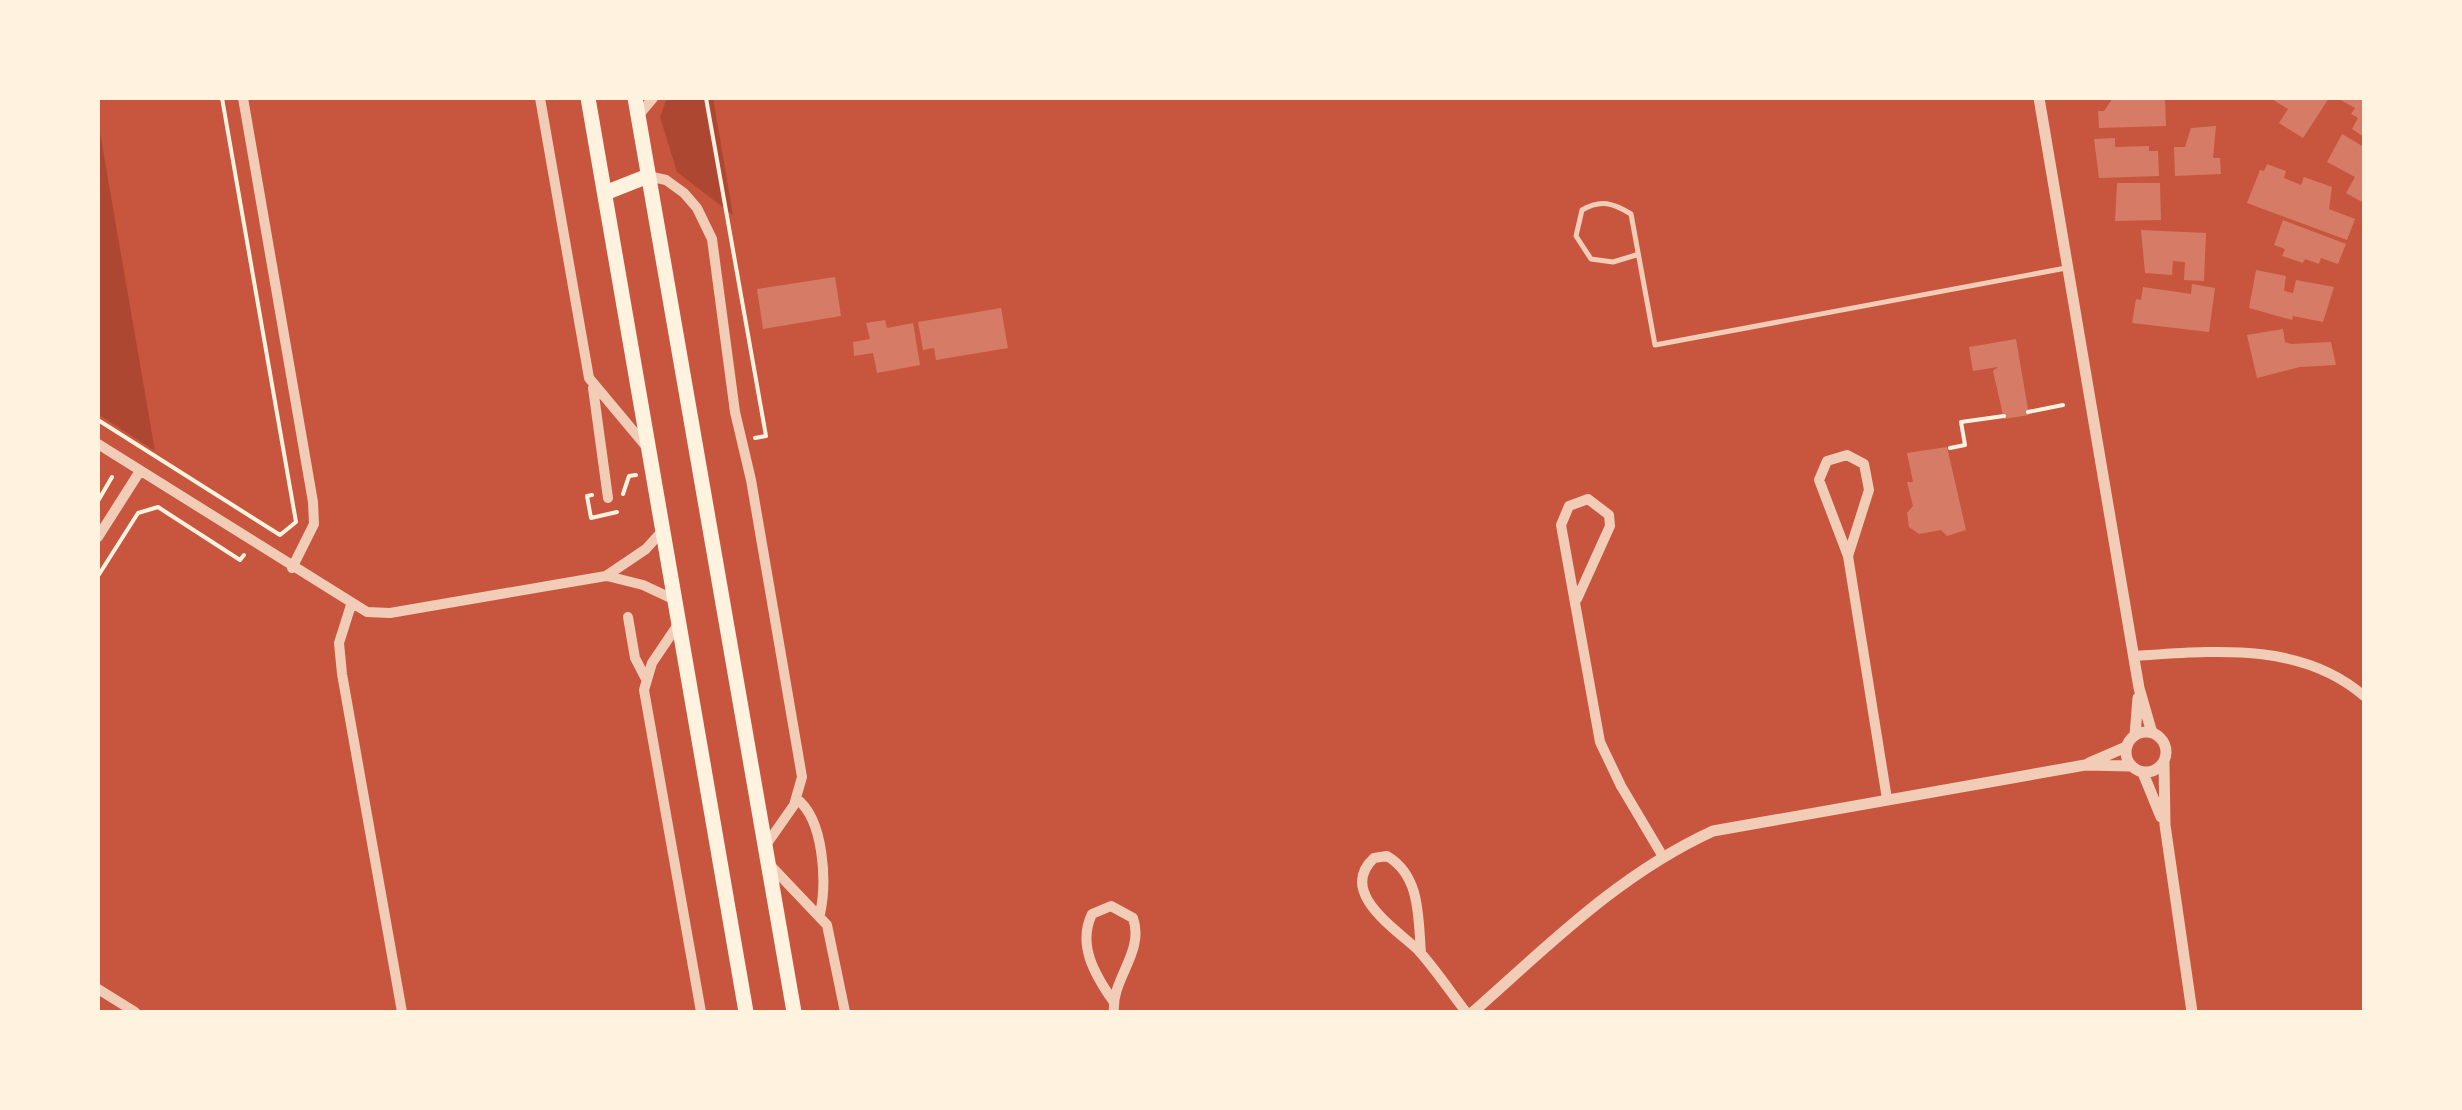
<svg xmlns="http://www.w3.org/2000/svg" width="2462" height="1110" viewBox="0 0 2462 1110" font-family="'Zilla Slab',serif">
<style>
.green{fill:#ae4732}
.building{fill:#d67c66}
.lines{fill:none;stroke-linecap:round;stroke-linejoin:round}
.path{stroke:#fff3e0;stroke-width:4}
.service{stroke:#f1ccb7;stroke-width:5}
.minor{stroke:#f1ccb7;stroke-width:10}
.tertiary{stroke:#f1ccb7;stroke-width:11}
.primary{stroke:#fff3e0;stroke-width:15}
</style>
<rect width="100%" height="100%" fill="#c8553d"/>
<path class="green" d="M667,98H713L733,215L677,172L660,117Z
M98,121L155,451L98,414Z"/>
<path class="building" d="M2113,98H2165L2166,126L2099,128L2098,111H2104Z
M2270,98H2329L2303,138L2279,123L2288,109Z
M2337,98H2364V137L2352,129L2358,118L2351,114L2355,108Z
M2216,126L2213,158H2220L2221,174L2175,176L2174,147H2185L2191,128Z
M2342,134L2364,147V203L2346,193L2355,177L2327,162Z
M2115,138V147L2149,146V151H2158L2159,176L2099,178L2094,139Z
M2267,164L2286,171L2284,178L2301,185L2304,177L2332,187L2329,209L2355,219L2347,240L2247,203L2260,170L2264,171Z
M2117,183H2160L2161,220L2115,221Z
M2283,220L2346,244L2338,264L2321,258L2319,264L2305,259L2303,263L2282,256L2285,249L2274,245Z
M2141,230L2206,233L2204,281L2184,280L2185,262L2173,261L2172,275L2145,273Z
M2256,270L2286,276L2284,291L2293,293L2296,280L2334,287L2323,322L2293,316L2292,320L2249,308Z
M835,277L841,316L763,329L757,289Z
M2192,284L2215,288L2209,332L2132,323L2136,299L2141,300L2143,287L2191,294Z
M1001,308L1008,348L936,360L934,348L923,350L918,322Z
M885,320L887,328L913,323L920,365L877,373L873,353L854,356L853,342L870,339L866,323Z
M2283,329L2285,342L2291,344L2331,342L2336,365L2300,367L2257,378L2247,335Z
M2016,339L2029,415L2004,419L1993,371L1998,367L1973,371L1969,347Z
M1947,447L1966,530L1947,536L1941,530L1919,534L1909,527L1907,513L1913,506L1907,482H1913L1907,453Z"/>
<g class="lines">
<path class="path" d="M706,98L766,436L755,438
M2028,412L2063,405
M98,420L280,535L296,522L222,98
M1950,448L1965,445L1961,422L2004,416
M623,494L629,476L636,475
M592,495L587,496L591,518L617,512
M98,501L112,477
M98,576L138,513L158,507L240,560L244,555"/>
<path class="service" d="M1636,255L1613,262L1591,259L1576,236L1582,210C1601,199 1613,203 1631,214L1655,345L2066,268"/>
<path class="minor" d="M243,98L313,502L314,524L292,568
M540,98L589,378L645,445
M638,116L653,98
M648,176L666,180L684,193L697,208L712,239L735,412L751,480L802,777L794,805L766,845
M593,388L608,498
M98,444L367,612L390,613L606,576L646,549L663,530
M98,537L140,471
M1848,556L1869,490L1864,464L1847,455L1827,461L1819,480L1848,556L1887,799
M607,576L643,585L675,600
M1577,599L1610,526L1609,515L1588,499L1569,506L1561,525L1600,742L1621,786L1662,855
M351,605L339,643L342,674L402,1012
M628,617L635,658L646,679
M679,623L652,663L644,690L701,1012
M2135,656C2212,651 2301,641 2364,696
M797,799C824,820 827,882 820,914
M770,865L827,925L845,1012
M1421,953C1418,918 1421,876 1387,856L1374,858C1337,892 1396,929 1418,950C1433,966 1452,994 1466,1012
M98,989L135,1012
M1113,1001C1095,975 1077,945 1092,914L1111,906L1133,918C1145,952 1111,979 1114,1012"/>
<path class="tertiary" d="M2039,98L2139,688L2152,733
M2126 752a20 20 0 1 1 40 0a20 20 0 1 1-40 0Z
M2135,735L2138,698
M2089,763L2126,747
M2164,763L2165,825L2192,1012
M2143,773L2161,817
M1473,1012C1549,945 1619,874 1713,831L2085,765L2130,766"/>
<path class="primary" d="M588,98L746,1012
M635,98L794,1012
M605,193L648,176"/>
</g>
<rect width="2462" height="1110" fill="none" stroke="#fff3e0" stroke-width="200"/>
</svg>
